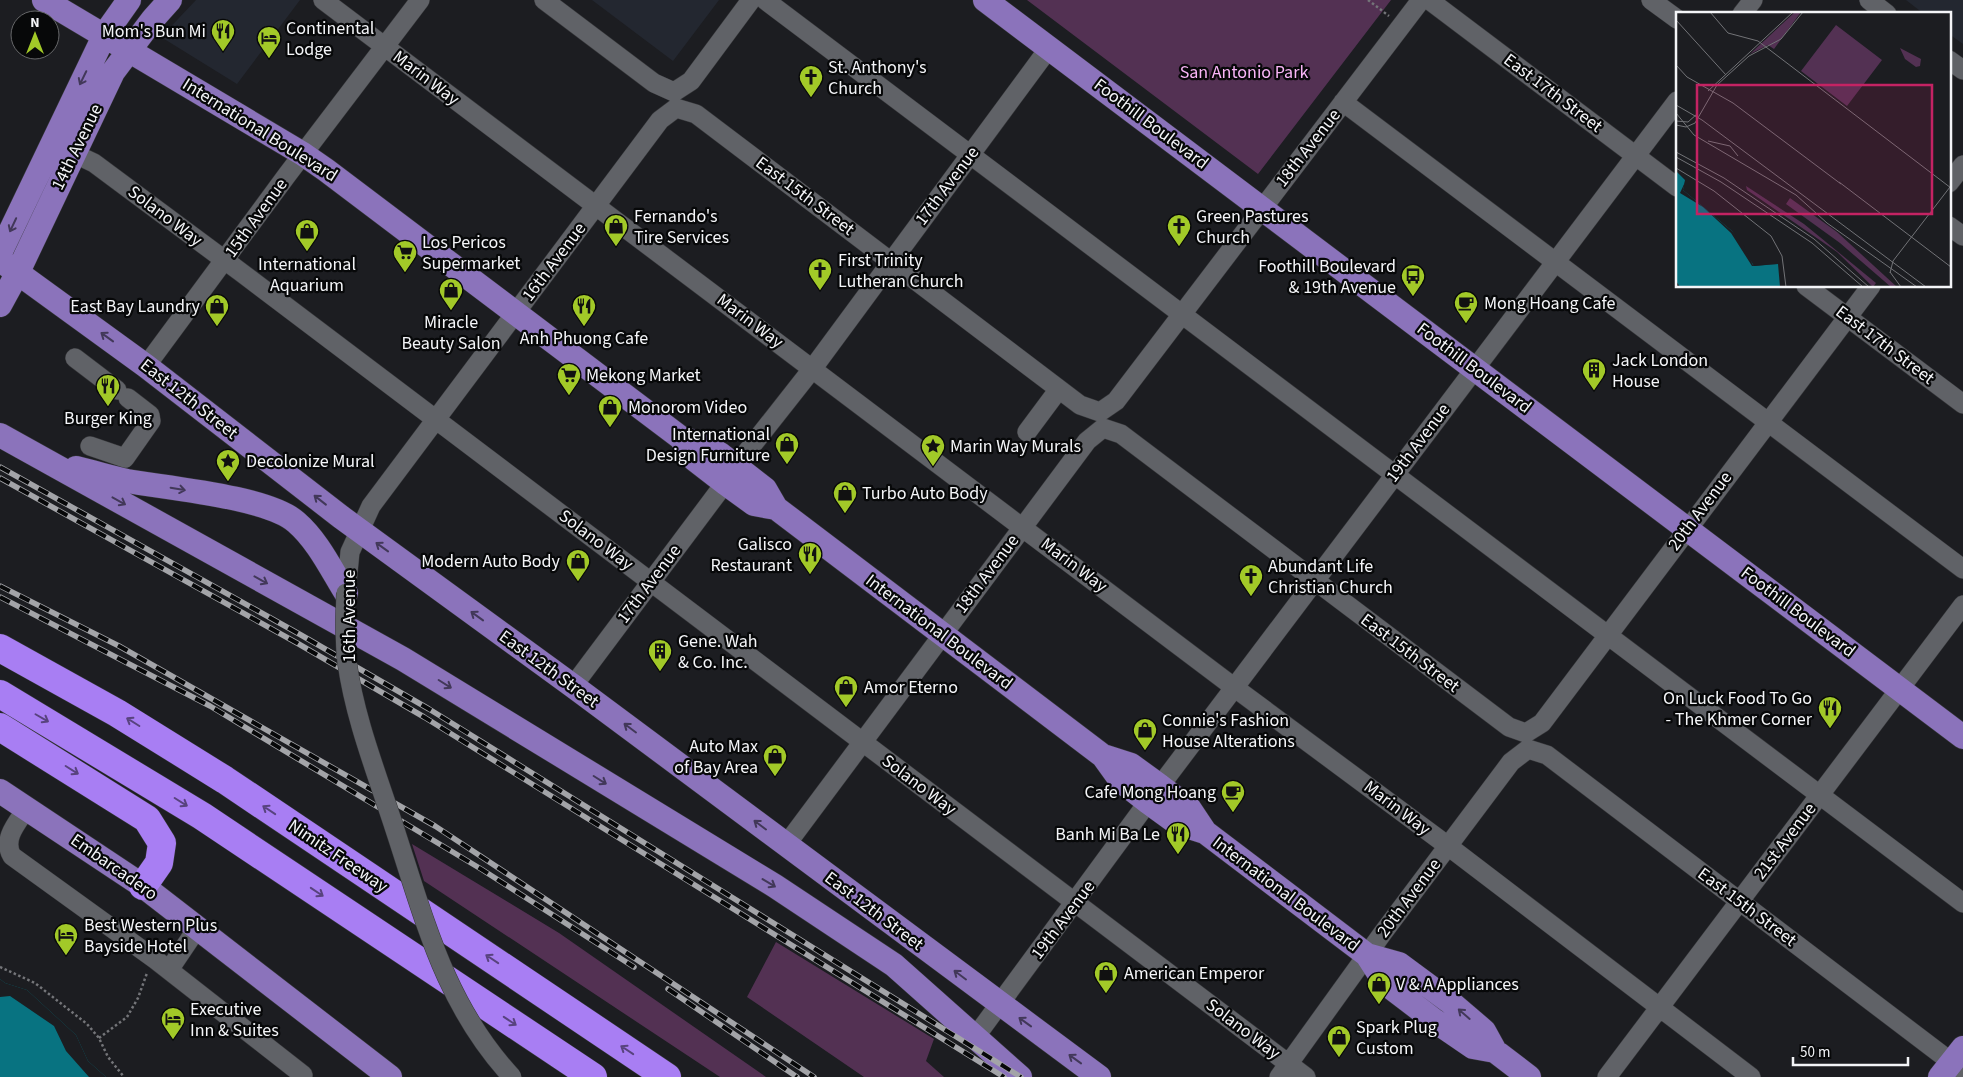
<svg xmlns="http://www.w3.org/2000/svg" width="1963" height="1077" viewBox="0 0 1963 1077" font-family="'Source Sans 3',sans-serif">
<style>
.built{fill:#232730}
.green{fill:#533153}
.water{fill:#087381}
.pier{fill:#1c1d21}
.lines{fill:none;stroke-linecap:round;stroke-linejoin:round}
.minor-casing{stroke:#36373a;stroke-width:20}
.major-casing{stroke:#36373a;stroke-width:25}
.highway-casing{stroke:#36373a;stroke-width:29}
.path{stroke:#747579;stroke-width:2.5;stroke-dasharray:2.5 2.5;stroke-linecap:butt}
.minor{stroke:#606267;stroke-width:19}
.major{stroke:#8b73bb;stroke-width:24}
.highway{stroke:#a87ef3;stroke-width:28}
.rail-casing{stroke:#a3a4a8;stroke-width:5.5}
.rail{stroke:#070809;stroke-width:4;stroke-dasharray:11;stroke-linecap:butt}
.minor-bridge-casing{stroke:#36373a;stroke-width:20;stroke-linecap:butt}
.minor-bridge{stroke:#606267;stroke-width:19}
.oneway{stroke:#423859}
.oneway2{stroke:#58437e}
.labels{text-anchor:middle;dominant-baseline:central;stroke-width:4.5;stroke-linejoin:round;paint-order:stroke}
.poi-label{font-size:18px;fill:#f4f5f8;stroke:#070809;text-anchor:start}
.park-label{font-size:18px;fill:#f9b5f7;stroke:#070809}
.street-label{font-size:18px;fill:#f4f5f8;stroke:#070809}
.inset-road{fill:none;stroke:#727377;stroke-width:1}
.view{fill:#c42363;fill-opacity:0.15;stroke:#c42363;stroke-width:2.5}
.inset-edge{fill:none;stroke:#f4f5f8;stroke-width:2.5}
</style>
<rect width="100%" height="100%" fill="#1c1d21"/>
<path class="built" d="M196,0H300L237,84L161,37Z
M592,0H719L673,61Z
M1906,0H1963V44L1949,34V14H1924Z"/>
<path class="green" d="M1027,0H1391L1258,174Z
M412,844L559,933L766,1077H720L424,881Z
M776,942L934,1039L926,1061L944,1077H864L747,997Z"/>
<path class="water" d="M0,979L5,983L27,990L76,1035L88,1061L106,1077H0Z"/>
<path class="pier" d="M0,979L5,983L27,990L76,1035L88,1061L106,1077H89L66,1051L54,1026L10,996L0,997Z"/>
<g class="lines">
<g class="minor-casing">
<path id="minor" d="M323,0L1235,688L1448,846L1751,1077
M544,0L654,83L674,92L691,81L751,0
M765,0L1963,903
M1429,0L1677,187
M1651,0L1677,19
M1869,0L1887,14
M1742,14L1753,0
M1949,60L1963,70
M1343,102L1963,569
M75,154L94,163L242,273L1306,1077
M1949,183L1963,165
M1949,226L1963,236
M1806,286L1963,404
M75,358L117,390
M146,366L287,175L420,0
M1027,432L1059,389
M90,446L125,458L151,421L150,415L128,398
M735,467L813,368L1049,48
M346,593L350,552L371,506L660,120L676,108L696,114L1080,405L1100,412L1116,401L1421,0
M573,686L725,483
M1160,786L1677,101
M27,808C17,823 2,839 12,856L156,960L303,1075
M786,845L1087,441L1103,428L1121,434L1509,727L1526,733L1542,723L1871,286
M169,970L198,927
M976,1036L1148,802
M1279,1077L1382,934L1511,762L1528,749L1547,755L1963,1071
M1607,1077L1963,605"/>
</g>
<g class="major-casing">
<path id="major" d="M44,0L303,154L326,170L681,438L706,445L720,454L765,489L776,508L1103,756L1121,781L1148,802L1177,823L1205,832
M985,0L1963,737
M0,253L105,34L129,0
M0,260L146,366L341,517L573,686L1099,1077
M0,305L18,272L113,72L153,19L170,0
M0,435L403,659L775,886L894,965L1020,1077
M681,438L694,459L725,483L754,504L776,508
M76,468C93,472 110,477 127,481C167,488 268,497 296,522C318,541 331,569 346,593
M1103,756L1131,765L1160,786L1189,808L1205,832L1367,955L1385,983L1435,1021L1473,1047L1495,1051
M0,791L143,886L390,1077
M1367,955L1399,964L1449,1001L1484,1031L1495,1051L1529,1077
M1940,1077L1963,1048"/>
</g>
<g class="highway-casing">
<path id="highway" d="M0,648L117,713L225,780L667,1077
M0,694L202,816L593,1077
M0,727L147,819L162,843L159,863L143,886"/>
</g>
<path class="path" d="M1368,0L1389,16
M0,967L35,983L87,1024L99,1038L108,1057L124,1077
M99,1038L127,1017L138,998L147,973"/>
<use href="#minor" class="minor"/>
<use href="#major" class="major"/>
<use href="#highway" class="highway"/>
<g class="rail-casing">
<path id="rail" d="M0,467L301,635L429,709L1021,1077
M0,478L297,643L424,717L1004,1077
M0,586L119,646L435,826L814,1077
M0,597L210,706L481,869L634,967
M668,989L797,1077"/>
</g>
<use href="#rail" class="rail"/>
<g class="minor-bridge-casing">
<path id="minor-bridge" d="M346,593C345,616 344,639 347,662C355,721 379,779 397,836C426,925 447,1007 512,1077"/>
</g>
<use href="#minor-bridge" class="minor-bridge"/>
</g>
<defs><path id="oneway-shaft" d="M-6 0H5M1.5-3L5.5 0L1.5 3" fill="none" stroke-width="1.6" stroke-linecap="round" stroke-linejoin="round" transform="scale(1.25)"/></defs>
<g class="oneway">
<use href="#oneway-shaft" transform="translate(83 78) rotate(116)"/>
<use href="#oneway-shaft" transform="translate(13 225) rotate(115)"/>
<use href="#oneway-shaft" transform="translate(107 337) rotate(-144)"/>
<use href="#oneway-shaft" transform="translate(178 489) rotate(10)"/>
<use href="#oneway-shaft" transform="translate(320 500) rotate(-142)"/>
<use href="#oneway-shaft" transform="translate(119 501) rotate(29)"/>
<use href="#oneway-shaft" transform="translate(382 547) rotate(-144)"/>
<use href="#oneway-shaft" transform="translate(261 580) rotate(29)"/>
<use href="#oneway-shaft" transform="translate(477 616) rotate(-144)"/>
<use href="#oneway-shaft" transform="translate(445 684) rotate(32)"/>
<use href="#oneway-shaft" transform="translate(630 728) rotate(-143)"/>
<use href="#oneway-shaft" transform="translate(600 780) rotate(32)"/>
<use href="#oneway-shaft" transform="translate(760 825) rotate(-143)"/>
<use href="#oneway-shaft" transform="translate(769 883) rotate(31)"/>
<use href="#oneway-shaft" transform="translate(960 975) rotate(-143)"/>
<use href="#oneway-shaft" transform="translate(1464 1014) rotate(-139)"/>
<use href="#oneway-shaft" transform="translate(1025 1022) rotate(-144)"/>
<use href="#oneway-shaft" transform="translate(1075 1059) rotate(-144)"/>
</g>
<g class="oneway2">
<use href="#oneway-shaft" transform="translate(42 718) rotate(30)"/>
<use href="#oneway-shaft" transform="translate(133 722) rotate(-148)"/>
<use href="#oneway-shaft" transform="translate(72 770) rotate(32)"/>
<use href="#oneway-shaft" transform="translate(181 802) rotate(32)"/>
<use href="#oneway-shaft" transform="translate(269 810) rotate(-146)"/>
<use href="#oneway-shaft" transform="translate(317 892) rotate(34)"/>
<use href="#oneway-shaft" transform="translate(492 959) rotate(-146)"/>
<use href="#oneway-shaft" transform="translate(510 1021) rotate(34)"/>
<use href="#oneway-shaft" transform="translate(627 1050) rotate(-146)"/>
</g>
<defs>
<g id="restaurant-pin" transform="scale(1.25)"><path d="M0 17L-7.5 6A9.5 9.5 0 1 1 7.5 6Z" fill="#a2c928" stroke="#070809"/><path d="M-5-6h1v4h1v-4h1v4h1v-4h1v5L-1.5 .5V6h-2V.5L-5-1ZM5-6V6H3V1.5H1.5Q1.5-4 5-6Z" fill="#111"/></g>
<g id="hotel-pin" transform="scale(1.25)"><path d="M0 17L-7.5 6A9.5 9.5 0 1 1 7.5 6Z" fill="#a2c928" stroke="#070809"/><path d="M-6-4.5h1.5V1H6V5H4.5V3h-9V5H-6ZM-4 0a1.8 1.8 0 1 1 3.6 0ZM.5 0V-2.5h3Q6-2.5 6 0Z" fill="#111"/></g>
<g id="church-pin" transform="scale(1.25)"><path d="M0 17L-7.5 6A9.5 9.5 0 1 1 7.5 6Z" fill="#a2c928" stroke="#070809"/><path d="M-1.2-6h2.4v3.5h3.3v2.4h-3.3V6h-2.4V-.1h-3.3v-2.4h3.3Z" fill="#111"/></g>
<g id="shop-pin" transform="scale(1.25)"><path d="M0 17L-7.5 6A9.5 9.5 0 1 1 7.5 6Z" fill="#a2c928" stroke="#070809"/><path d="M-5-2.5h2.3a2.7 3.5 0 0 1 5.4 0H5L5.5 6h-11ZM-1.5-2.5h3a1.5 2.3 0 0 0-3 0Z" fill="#111"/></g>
<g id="supermarket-pin" transform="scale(1.25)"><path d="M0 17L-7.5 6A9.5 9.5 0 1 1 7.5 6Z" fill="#a2c928" stroke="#070809"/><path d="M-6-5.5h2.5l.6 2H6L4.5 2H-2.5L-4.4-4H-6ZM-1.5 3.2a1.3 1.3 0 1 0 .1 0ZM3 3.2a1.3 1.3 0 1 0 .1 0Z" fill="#111"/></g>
<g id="bus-pin" transform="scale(1.25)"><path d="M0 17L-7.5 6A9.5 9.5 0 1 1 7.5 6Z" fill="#a2c928" stroke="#070809"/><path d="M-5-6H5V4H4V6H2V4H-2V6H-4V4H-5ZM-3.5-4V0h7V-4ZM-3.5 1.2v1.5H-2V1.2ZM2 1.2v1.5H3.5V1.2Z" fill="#111"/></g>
<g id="cafe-pin" transform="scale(1.25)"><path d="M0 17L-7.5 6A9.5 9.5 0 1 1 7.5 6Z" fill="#a2c928" stroke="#070809"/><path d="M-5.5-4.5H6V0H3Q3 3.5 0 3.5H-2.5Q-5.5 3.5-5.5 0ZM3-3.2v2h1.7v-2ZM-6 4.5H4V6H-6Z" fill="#111"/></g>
<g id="building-pin" transform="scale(1.25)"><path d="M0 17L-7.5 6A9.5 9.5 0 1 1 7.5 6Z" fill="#a2c928" stroke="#070809"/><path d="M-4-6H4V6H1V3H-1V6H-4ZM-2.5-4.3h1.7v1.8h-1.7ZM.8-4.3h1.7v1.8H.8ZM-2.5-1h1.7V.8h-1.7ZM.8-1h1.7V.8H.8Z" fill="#111"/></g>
<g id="sight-pin" transform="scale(1.25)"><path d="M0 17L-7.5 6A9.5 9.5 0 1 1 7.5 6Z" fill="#a2c928" stroke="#070809"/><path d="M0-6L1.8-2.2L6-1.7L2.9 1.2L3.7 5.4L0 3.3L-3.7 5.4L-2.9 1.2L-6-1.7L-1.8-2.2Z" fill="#111"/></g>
</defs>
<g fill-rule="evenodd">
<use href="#restaurant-pin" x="223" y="31"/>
<use href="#hotel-pin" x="269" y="38"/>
<use href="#church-pin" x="811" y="77"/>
<use href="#shop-pin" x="616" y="226"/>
<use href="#church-pin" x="1179" y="226"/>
<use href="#shop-pin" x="307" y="231"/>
<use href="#supermarket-pin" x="405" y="252"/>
<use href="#church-pin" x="820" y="270"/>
<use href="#bus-pin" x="1413" y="276"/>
<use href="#shop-pin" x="451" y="290"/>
<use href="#cafe-pin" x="1466" y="303"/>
<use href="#shop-pin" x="217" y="306"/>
<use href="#restaurant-pin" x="584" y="306"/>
<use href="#building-pin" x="1594" y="370"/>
<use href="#supermarket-pin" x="569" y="375"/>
<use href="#restaurant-pin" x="108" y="386"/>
<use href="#shop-pin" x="610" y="407"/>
<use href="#shop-pin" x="787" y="444"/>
<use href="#sight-pin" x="933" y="446"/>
<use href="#sight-pin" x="228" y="461"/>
<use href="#shop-pin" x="845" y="493"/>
<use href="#restaurant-pin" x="810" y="554"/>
<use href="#shop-pin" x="578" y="561"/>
<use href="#church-pin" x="1251" y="576"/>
<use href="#building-pin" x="660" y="651"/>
<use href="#shop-pin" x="846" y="687"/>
<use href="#restaurant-pin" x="1830" y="708"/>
<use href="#shop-pin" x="1145" y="730"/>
<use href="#shop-pin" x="775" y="756"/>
<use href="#cafe-pin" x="1233" y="792"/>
<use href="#restaurant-pin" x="1178" y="834"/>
<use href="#hotel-pin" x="66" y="935"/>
<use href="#shop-pin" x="1106" y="973"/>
<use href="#shop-pin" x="1379" y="984"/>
<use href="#hotel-pin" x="173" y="1019"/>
<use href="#shop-pin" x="1339" y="1037"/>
</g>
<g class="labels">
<g class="poi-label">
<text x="286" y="28">Continental<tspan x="286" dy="21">Lodge</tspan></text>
<text x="206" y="31" text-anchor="end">Mom's Bun Mi</text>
<text x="828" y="67">St. Anthony's<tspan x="828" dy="21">Church</tspan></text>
<text x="634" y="216">Fernando's<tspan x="634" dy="21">Tire Services</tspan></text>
<text x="1196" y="216">Green Pastures<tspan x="1196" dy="21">Church</tspan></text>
<text x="422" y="242">Los Pericos<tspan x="422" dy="21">Supermarket</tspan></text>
<text x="838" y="260">First Trinity<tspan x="838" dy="21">Lutheran Church</tspan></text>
<text x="307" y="264" text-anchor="middle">International<tspan x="307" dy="21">Aquarium</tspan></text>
<text x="1396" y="266" text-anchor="end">Foothill Boulevard<tspan x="1396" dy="21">&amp; 19th Avenue</tspan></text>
<text x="1484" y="303">Mong Hoang Cafe</text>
<text x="200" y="306" text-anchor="end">East Bay Laundry</text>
<text x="451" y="322" text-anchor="middle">Miracle<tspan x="451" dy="21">Beauty Salon</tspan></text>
<text x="584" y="338" text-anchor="middle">Anh Phuong Cafe</text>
<text x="1612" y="360">Jack London<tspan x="1612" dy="21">House</tspan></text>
<text x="586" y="375">Mekong Market</text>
<text x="628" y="407">Monorom Video</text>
<text x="108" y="418" text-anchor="middle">Burger King</text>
<text x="770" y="434" text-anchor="end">International<tspan x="770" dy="21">Design Furniture</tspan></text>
<text x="950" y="446">Marin Way Murals</text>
<text x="246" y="461">Decolonize Mural</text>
<text x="862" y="493">Turbo Auto Body</text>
<text x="792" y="544" text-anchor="end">Galisco<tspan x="792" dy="21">Restaurant</tspan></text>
<text x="560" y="561" text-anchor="end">Modern Auto Body</text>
<text x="1268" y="566">Abundant Life<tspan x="1268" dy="21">Christian Church</tspan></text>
<text x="678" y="641">Gene. Wah<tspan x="678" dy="21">&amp; Co. Inc.</tspan></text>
<text x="864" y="687">Amor Eterno</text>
<text x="1812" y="698" text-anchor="end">On Luck Food To Go<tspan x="1812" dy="21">- The Khmer Corner</tspan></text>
<text x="1162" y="720">Connie's Fashion<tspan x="1162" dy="21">House Alterations</tspan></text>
<text x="758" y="746" text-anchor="end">Auto Max<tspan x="758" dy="21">of Bay Area</tspan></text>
<text x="1216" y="792" text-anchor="end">Cafe Mong Hoang</text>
<text x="1160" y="834" text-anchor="end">Banh Mi Ba Le</text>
<text x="84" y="925">Best Western Plus<tspan x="84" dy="21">Bayside Hotel</tspan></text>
<text x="1124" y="973">American Emperor</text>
<text x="1396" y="984">V &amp; A Appliances</text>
<text x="190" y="1009">Executive<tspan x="190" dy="21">Inn &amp; Suites</tspan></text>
<text x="1356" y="1027">Spark Plug<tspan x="1356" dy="21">Custom</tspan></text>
</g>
<g class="park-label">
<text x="1244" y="72">San Antonio Park</text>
</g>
<g class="street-label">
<text transform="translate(426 78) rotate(37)">Marin Way</text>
<text transform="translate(1553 93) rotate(37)">East 17th Street</text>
<text transform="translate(1151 124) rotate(37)">Foothill Boulevard</text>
<text transform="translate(260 130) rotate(32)">International Boulevard</text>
<text transform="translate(77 147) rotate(-64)">14th Avenue</text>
<text transform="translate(1308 148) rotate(-52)">18th Avenue</text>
<text transform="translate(947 186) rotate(-53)">17th Avenue</text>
<text transform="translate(805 196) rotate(37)">East 15th Street</text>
<text transform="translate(165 216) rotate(37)">Solano Way</text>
<text transform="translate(256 218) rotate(-54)">15th Avenue</text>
<text transform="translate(554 262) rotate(-53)">16th Avenue</text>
<text transform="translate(750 321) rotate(37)">Marin Way</text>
<text transform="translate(1885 345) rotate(37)">East 17th Street</text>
<text transform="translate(1474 368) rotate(37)">Foothill Boulevard</text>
<text transform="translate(189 399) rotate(38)">East 12th Street</text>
<text transform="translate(1418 443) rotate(-53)">19th Avenue</text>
<text transform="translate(1700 511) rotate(-53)">20th Avenue</text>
<text transform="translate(596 540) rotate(37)">Solano Way</text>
<text transform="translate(1074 565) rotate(37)">Marin Way</text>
<text transform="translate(987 574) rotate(-53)">18th Avenue</text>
<text transform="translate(649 584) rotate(-53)">17th Avenue</text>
<text transform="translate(1798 612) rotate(37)">Foothill Boulevard</text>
<text transform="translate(349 616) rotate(-90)">16th Avenue</text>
<text transform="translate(939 632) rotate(37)">International Boulevard</text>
<text transform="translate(1410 653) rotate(37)">East 15th Street</text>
<text transform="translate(549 669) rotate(36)">East 12th Street</text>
<text transform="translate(919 785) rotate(37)">Solano Way</text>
<text transform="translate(1397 808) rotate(37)">Marin Way</text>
<text transform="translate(1785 841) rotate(-53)">21st Avenue</text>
<text transform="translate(338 856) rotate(34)">Nimitz Freeway</text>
<text transform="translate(114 867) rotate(35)">Embarcadero</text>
<text transform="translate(1286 894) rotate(37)">International Boulevard</text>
<text transform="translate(1409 898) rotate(-53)">20th Avenue</text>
<text transform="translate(1747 907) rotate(37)">East 15th Street</text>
<text transform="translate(874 911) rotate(37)">East 12th Street</text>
<text transform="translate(1063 920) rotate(-53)">19th Avenue</text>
<text transform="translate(1243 1029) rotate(37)">Solano Way</text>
</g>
</g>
<g transform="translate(1676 12)">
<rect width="275" height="275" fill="#1c1d21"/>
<path d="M119,0H125L98,37L92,33L74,42ZM160,13L206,48L171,94L125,59ZM224,36L245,47L244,54L240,55L229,47ZM70,174L128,212L200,271L197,275L161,240L71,178ZM114,186L161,220L221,275H215L164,231L110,192Z" fill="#533153"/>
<path d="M0,159L9,168L7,178L56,219L78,254L102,252L104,275H4L0,269Z" fill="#087381"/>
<path d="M9,170L7,178L56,219L68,234L77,253L101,252L104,275L101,252L76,254L55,221L27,195L4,181Z" fill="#1c1d21"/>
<path class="inset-road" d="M34,0L52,21L82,29L275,176M0,8L50,63M0,53L11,65L57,91L165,172M32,79L117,0M0,93L26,108L250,275M0,101L18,123L120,183L151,211L241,275M0,109L12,110L21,102M0,113L10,115L19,111L41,73L73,44L105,27L127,0M32,129L54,134L62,144M0,140L48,166L138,227L193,275M0,145L45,170L136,231L187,275M0,156L38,179L95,224L106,244L110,275M163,170L275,255M214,260L225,275M214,261L217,249L274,175"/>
<path class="view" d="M21,73H256V202H21Z"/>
<rect width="275" height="275" class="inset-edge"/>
</g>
<g transform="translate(35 35)"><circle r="24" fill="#070809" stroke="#666769"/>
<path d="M0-4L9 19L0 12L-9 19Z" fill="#a2c928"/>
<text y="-8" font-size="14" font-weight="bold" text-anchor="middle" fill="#f4f5f8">N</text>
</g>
<path d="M1793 1057v8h115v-8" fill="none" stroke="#f4f5f8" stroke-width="2.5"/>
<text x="1800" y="1057" font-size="15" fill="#f4f5f8" stroke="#070809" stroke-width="4" paint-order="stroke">50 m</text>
</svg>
